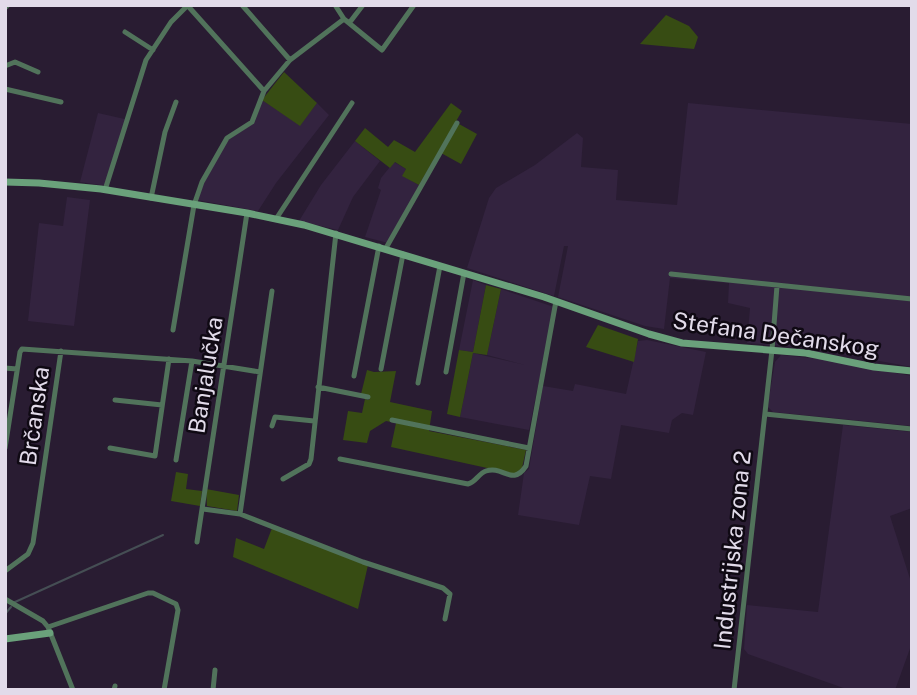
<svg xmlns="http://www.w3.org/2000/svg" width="917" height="695" viewBox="0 0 917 695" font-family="'Public Sans',sans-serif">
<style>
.built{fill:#33233f}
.green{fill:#374c13}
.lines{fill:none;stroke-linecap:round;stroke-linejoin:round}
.stream{stroke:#454e54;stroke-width:2}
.street{stroke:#51735b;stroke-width:5}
.secondary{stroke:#6aa17b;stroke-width:7}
.labels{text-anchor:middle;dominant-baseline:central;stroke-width:5;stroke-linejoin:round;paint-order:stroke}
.street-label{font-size:23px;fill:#e2dbea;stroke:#0f0913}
</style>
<rect width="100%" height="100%" fill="#291c32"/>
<path class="built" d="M262,100L300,125L317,103L329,115L276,183L258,211L197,200L204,183L227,141L255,122Z
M688,103L912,124V367L809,348L747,343L750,308L728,303L729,283L670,278L664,329L645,326L558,297L568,246H564L554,296L467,268L489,198L496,188L535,165L577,133L583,138L581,167L618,170L616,200L677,205Z
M98,113L129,120L107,186L80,182Z
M355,141L380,161L353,197L338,230L299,221L321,185Z
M394,162L406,169L403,176L419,185L388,243L365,237L381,190L378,188L381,178Z
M67,197L90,200L74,326L28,321L39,223L63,226Z
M473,280L486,285L473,352L459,350Z
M501,289L554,307L529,430L460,417L473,353L525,365L487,355Z
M647,340L706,352L693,415L682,413L672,420L669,433L621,425L611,479L590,476L579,525L518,515L524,473L529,469L543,386L573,391L575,384L626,394L638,341Z
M781,355L820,359L912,376V426L773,412L768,407L769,398L775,362Z
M843,425L912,432V508L890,516L912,585V643L895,690H849L748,654L744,649L747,605L818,612Z"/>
<path class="green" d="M666,15L689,26L698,37L694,49L640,44Z
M284,72L317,103L300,126L262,100Z
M451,103L462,111L419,185L402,176L406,169L395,162L390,168L355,141L365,128L388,147L394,140L415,152Z
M459,124L477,134L461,164L441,153Z
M486,285L501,289L487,355L473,353L460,417L447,414L459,350L473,352Z
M598,325L638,339L634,362L586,347Z
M367,370L374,372L396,371L390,402L432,411L429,431L526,450L522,468L515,474L391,447L396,423L386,421L370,431L367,443L343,440L348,411L362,413L365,399L369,400L370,396L361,394Z
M176,472L188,474L186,489L202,491L200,506L171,501Z
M206,489L239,495L237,511L207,506Z
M272,528L368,565L358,609L233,557L236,538L264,549Z"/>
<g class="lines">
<path class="stream" d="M15,602L163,535
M5,614L11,607"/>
<path class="street" d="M242,5L290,60
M335,5L344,19
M5,8L8,5
M350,22L363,5
M125,32L153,50
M5,66L15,62L38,72
M5,89L61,102
M105,190L146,60L171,22L186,7L188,6L264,91
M151,198L165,132L176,102
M276,219L352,103
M386,248L457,123
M671,274L912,299
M173,330L194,205L202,182L227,138L252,122L264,91L290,60L344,19L382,50L414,5
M5,368L17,369
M381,369L403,254
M446,372L464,273
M354,376L379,246
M418,383L440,266
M318,387L368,397
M115,400L162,405
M765,414L912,429
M392,420L529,448
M272,426L275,417L314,421
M5,448L20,352L22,349L192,361L260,372
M110,448L155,456L169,359
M340,459L468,484C476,482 478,474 486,471C503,465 512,487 526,466L556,301
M176,460L192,361
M283,479L309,464L311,459L336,233
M203,509L240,514L363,562L443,588L450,594L445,619
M240,514L272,291
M197,542L247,213
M5,571L28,554L33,543L61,351
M5,599L43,621L48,627L73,690
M48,627L148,593H153L176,604L178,610L164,690
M114,690L115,686
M213,690L215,670
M734,690L772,350L777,286"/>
<path class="secondary" d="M5,182L39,183L101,189L247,213L304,225L544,297L649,334L682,343L806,353L874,367L912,371
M5,639L50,633"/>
</g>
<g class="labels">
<g class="street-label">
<text transform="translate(776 334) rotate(8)">Stefana Dečanskog</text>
<text transform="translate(205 375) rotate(-81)">Banjalučka</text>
<text transform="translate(34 416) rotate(-82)">Brčanska</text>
<text transform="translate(732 550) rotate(-84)">Industrijska zona 2</text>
</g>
</g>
<rect width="917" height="695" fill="none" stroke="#e2dbea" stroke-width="14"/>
</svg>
